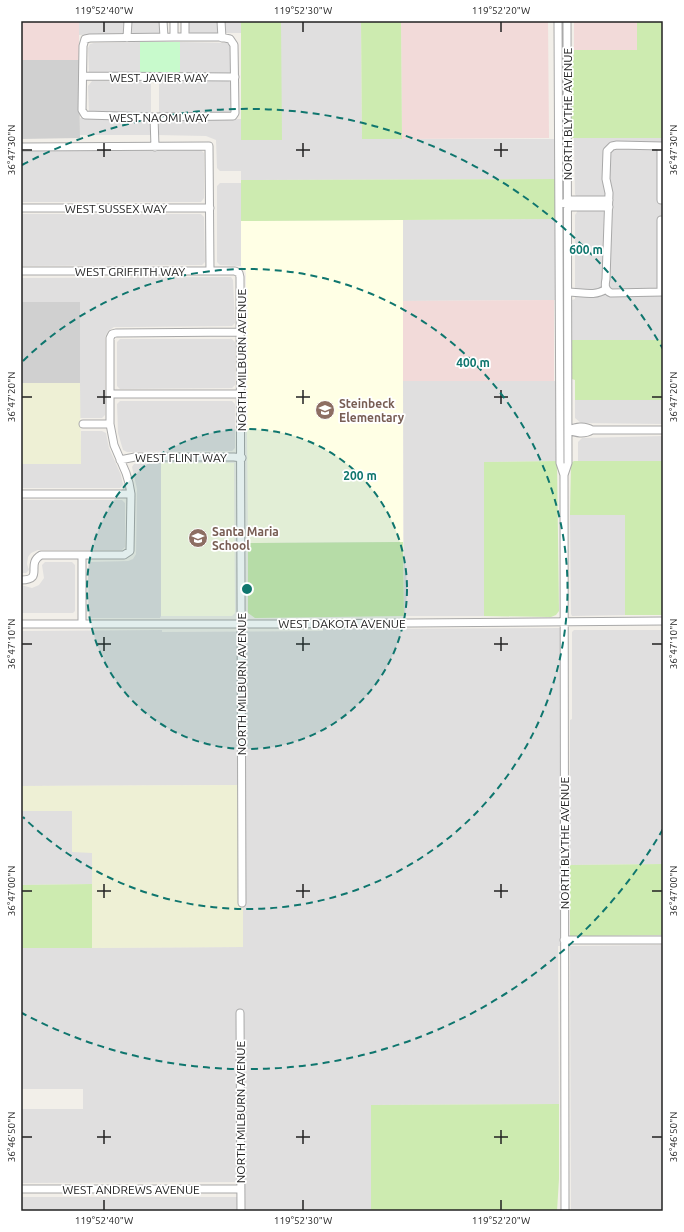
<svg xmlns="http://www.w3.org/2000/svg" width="684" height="1232" viewBox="0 0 684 1232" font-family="Ubuntu,sans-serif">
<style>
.residential{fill:#e0dfdf}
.commercial{fill:#f2dad9}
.education{fill:#ffffe5}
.religious{fill:#d0d0d0}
.farmland{fill:#eef0d5}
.grass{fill:#cdebb0}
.park{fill:#c8facc}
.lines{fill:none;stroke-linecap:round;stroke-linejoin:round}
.minor-casing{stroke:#a9a9a9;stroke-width:9}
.minor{stroke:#fff;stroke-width:7}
.ticks{fill:none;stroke:#222;stroke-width:1.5}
.ring{fill:none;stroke:#0f766e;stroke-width:2;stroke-dasharray:7 5}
.labels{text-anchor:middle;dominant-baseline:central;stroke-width:3.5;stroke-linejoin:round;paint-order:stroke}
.street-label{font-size:12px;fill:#222;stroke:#fff}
.education-label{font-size:12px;font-weight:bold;fill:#785e54;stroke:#fff;text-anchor:start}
.centre{fill:#0f766e;stroke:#fff;stroke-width:2}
.ring-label{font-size:12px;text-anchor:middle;font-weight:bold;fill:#0f766e;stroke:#fff;stroke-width:3.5;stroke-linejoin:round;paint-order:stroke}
.neatline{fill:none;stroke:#222;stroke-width:1.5}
.ticks-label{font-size:10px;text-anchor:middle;fill:#222}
</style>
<rect width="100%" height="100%" fill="#f2efe9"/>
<path class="residential" d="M79,21H126L125,33L79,35Z
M131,21H162L161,32L160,35H133L131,31Z
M188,21H219L218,33L217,34H191L188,30Z
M224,21H241V33H226Z
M281,21H361L362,139H556V179L241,180V171H220L217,168L216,140L206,136L158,135L159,118L241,119V140H281Z
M140,42V76L89,73L88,48L90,44L94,43Z
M180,42L230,43L231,45V73L230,74L180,75Z
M151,80V114L89,112L88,86L92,81Z
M159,80L229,81L232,84V111L229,113L159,114Z
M80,118H145L150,120L151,135H80Z
M574,138H663V340H572V300L575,299V215L577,212V198L575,194Z
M201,150L204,153V198L201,202H21V151Z
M220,183H241V266L220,265L217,262V186Z
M21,214H201L204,217L205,262L202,265L21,266Z
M556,219L557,300L403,301V220Z
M231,277L233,280L235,323L232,326L130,327H114L108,331L105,337V415L102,418H80V302H21V278Z
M120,339H232L235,342V385L232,388L120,389L117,386V342Z
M403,381H557V461L484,462V616H404Z
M575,400H663V424L581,423L575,418Z
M120,401H232L235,404V448L232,451L127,452L123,450L118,433L117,404Z
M81,431H102L106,433L109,448L121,475L123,485L120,488H21V464H80Z
M663,436V615L662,461H578V442L582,438Z
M161,463V616L160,618H89L88,565L91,562L128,561L133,559L136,554L137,489L132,467L134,464Z
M21,500H122L125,503V547L122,550H38L31,553L28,557L27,564L29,570L26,573H21Z
M570,515H625V615L572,616L571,614Z
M45,562H72L75,565V611L73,613H21V585L32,588L39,585L44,578L42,565Z
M560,628L561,946H558L559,1104L371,1105V1211H244V1108L237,1109V1182L21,1183V1109H83V1089H21V948L243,947V785L21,786V631L162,630V632L323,631V629Z
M574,630H663V864L570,865V720L572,719V632Z
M21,811H72V852H92V884L21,885Z
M663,945V1211H571L570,946Z
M21,1197H237V1211H21Z"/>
<path class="commercial" d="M21,21H79V60H21Z
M401,21H548L549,138L402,139Z
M574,21H637V50H574Z
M554,300V381H403V301Z"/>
<path class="education" d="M403,220V542L248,543L246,318L248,316L247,307L246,304V274L245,270L241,266V221Z
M161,463H234L235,613L232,616H161Z"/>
<path class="religious" d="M21,60H79L80,138L21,139Z
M21,302H80V383H21Z"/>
<path class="farmland" d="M21,383H80L81,464H21Z
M243,785V947L92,948V853L72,852V811H21V786Z"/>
<path class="grass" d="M241,21H281L282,140H241Z
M361,21H401L402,139H362Z
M637,21H663V138H572L570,94L574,50H637Z
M556,179V219L241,221V180Z
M572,340H663V400H575V380L572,379Z
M557,461L559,611L556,615L551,617L484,616V462Z
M574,461H662V615H625V515H570L571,463Z
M403,542L404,616L255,618L248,613V543Z
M663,864V935L570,936V865Z
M92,884V948H21V885Z
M559,1104V1179L557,1211H371V1105Z"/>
<path class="park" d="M140,42H180V75L140,76Z"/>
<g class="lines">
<g class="minor-casing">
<path id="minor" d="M163,21L164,37
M174,21V37
M185,21V37
M221,21L222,38
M558,21L560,463L564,475L565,1211
M174,37H220L230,39L234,45L235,113L233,116L154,117L85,115L82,110L83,46L85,39L90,38Z
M127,38L128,21
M83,76L235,77
M154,117L155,147
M663,146L617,145L612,146L607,151L606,179L609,193L606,279C605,284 604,290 611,293L663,292
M21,147L209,146L210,271
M568,200H609
M661,200V146
M564,203L568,206L571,207H609
M21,208H210
M21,271H235L239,273L240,277L242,903
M568,292C581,292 595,297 606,289
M661,292V220
M110,394H241
M83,424H110
M568,430C576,427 584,425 592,430H663
M568,430C576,433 584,435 592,430
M120,460L135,457H234L242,458
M564,475L568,463L567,21
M21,494H131
M82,555V624
M21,580C45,580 25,564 41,555H124L130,551L131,494L129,483L126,473L114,445L110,424V338L112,334L116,333L241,332
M21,624H279L663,621
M564,940H663
M240,1013L241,1211
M21,1189H241"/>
</g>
<use href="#minor" class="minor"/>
</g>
<path class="ticks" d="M104,22V32M303,22V32M501,22V32M104,143V157M303,143V157M501,143V157M22,150H32M97,150H111M296,150H310M494,150H508M652,150H662M104,390V404M303,390V404M501,390V404M22,397H32M97,397H111M296,397H310M494,397H508M652,397H662M104,637V651M303,637V651M501,637V651M22,644H32M97,644H111M296,644H310M494,644H508M652,644H662M104,884V898M303,884V898M501,884V898M22,891H32M97,891H111M296,891H310M494,891H508M652,891H662M104,1130V1144M303,1130V1144M501,1130V1144M22,1137H32M97,1137H111M296,1137H310M494,1137H508M652,1137H662M104,1200V1210M303,1200V1210M501,1200V1210"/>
<circle cx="247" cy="589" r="160" fill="#0f766e" fill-opacity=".12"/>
<g class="ring">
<circle cx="247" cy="589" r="160"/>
<path d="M23 361A320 320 0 1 1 23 817"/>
<path d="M663 829A480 480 0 0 1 22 1013M22 165A480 480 0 0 1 663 349"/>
</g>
<defs>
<g id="school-disc" transform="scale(1)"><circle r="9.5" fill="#8d6e63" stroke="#fff"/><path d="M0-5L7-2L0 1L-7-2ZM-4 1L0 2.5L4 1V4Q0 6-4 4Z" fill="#fff"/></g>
</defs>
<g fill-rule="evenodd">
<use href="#school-disc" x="325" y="410"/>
<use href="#school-disc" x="198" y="538"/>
</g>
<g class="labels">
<g class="street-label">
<text x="159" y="77">WEST JAVIER WAY</text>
<text transform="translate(567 114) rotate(-90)">NORTH BLYTHE AVENUE</text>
<text x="159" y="117">WEST NAOMI WAY</text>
<text x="116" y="208">WEST SUSSEX WAY</text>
<text x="130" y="271">WEST GRIFFITH WAY</text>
<text transform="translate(241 360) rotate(-90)">NORTH MILBURN AVENUE</text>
<text x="181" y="457">WEST FLINT WAY</text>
<text x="342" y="623">WEST DAKOTA AVENUE</text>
<text transform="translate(241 684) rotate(-90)">NORTH MILBURN AVENUE</text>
<text transform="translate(564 843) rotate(-90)">NORTH BLYTHE AVENUE</text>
<text transform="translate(240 1112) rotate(-90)">NORTH MILBURN AVENUE</text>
<text x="131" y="1189">WEST ANDREWS AVENUE</text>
</g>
<g class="education-label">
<text x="339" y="403">Steinbeck<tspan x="339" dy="14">Elementary</tspan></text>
<text x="212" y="531">Santa Maria<tspan x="212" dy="14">School</tspan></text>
</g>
</g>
<circle cx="247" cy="589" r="6" class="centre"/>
<g class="ring-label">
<text x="586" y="254">600 m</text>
<text x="473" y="367">400 m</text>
<text x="360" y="480">200 m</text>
</g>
<rect width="684" height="1232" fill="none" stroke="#ffffff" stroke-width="44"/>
<rect x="22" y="22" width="640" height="1188" class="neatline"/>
<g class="ticks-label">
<text x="104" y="14">119°52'40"W</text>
<text x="303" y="14">119°52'30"W</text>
<text x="501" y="14">119°52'20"W</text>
<text transform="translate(11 150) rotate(-90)" y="4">36°47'30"N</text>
<text transform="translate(673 150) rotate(-90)" y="4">36°47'30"N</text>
<text transform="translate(11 397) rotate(-90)" y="4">36°47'20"N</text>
<text transform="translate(673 397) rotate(-90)" y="4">36°47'20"N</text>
<text transform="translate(11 644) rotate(-90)" y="4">36°47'10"N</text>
<text transform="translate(673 644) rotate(-90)" y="4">36°47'10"N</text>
<text transform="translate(11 891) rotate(-90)" y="4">36°47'00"N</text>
<text transform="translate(673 891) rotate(-90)" y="4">36°47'00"N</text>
<text transform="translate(11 1137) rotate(-90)" y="4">36°46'50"N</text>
<text transform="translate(673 1137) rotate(-90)" y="4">36°46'50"N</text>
<text x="104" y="1224">119°52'40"W</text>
<text x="303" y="1224">119°52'30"W</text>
<text x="501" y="1224">119°52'20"W</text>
</g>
</svg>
